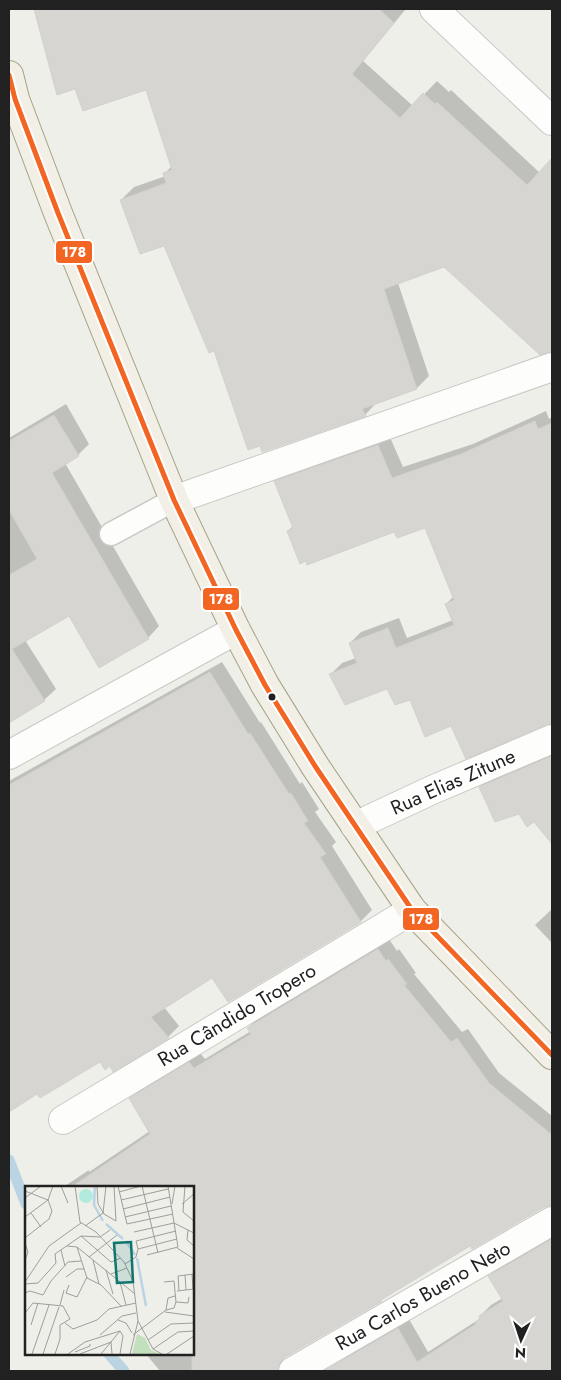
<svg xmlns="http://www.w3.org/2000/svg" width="561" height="1380" viewBox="0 0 561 1380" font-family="Jost,sans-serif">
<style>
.shadow{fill:#0003}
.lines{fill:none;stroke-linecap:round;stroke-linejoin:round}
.stream{stroke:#bbd4e4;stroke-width:11}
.building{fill:#d6d5d1;stroke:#d3d1cb}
.lane-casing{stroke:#c8c8c6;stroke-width:25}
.street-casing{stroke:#c8c8c6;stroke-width:30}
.primary-casing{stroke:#a6a285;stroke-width:30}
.lane{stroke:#fdfdfc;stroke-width:22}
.street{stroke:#fdfdfc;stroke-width:28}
.primary{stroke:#f2f0e6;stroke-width:28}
.bus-1-casing{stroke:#fff;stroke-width:9}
.bus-1{stroke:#f26522;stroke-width:5}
.bus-dot{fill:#212121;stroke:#fff;stroke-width:2}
.labels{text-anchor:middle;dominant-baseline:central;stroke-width:4;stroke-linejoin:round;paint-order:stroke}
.street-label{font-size:20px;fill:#212121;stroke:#fff}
.inset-river{fill:none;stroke:#bbd4e4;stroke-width:2.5}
.inset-road{fill:none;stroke:#9d9d9a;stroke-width:1}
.view{fill:#0f766e;fill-opacity:0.15;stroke:#0f766e;stroke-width:2.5}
.inset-edge{fill:none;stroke:#212121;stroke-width:2.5}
.line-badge{stroke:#fff;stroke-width:2}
.badge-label{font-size:14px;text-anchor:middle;font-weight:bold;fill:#fff}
</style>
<rect width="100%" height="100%" fill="#efefea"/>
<path class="shadow" d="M35,9H404L405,10L363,61L413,106L437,81L449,92L451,90L540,173L549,164L552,166V351H547L445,266L398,283L429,376L417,388L377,402L365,415L215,350L165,244L121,200L134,187L166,176L165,173L172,166L147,88H76L58,94Z
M66,404L89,444L78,455L65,463L159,626L148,638L69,615L25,640L56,689L44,700L9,722V438Z
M546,411L549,419L552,417V721L545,723L451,725L410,698L387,687L331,674L342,663L356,658L350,643L361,632L399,618L407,638L453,620L446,604L453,597L425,526L394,530L288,531L294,525L276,482L287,471L389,435L403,467L473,444Z
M222,662L260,723L261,722L300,784L302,782L319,809L315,812L336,842L332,846L372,910L361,921L229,1001L212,977L164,1007L179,1026L168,1037L111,1065L100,1060L37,1092L15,1106L9,1095V781Z
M552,749V842L534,820L480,787L493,774Z
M552,909V943L535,925Z
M389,939L397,951L399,949L416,973L414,974L462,1032L468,1029L499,1073L552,1116V1204L544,1206L470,1244L388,1294L381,1300L270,1364L273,1371H160L146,1354H192V1188H62L89,1170V1172L150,1131L131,1099L141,1088L200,1053L205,1059L251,1031L248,1028L259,1017Z
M552,1235V1371H346L341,1362L352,1351L409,1319L428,1352L481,1318L480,1316L491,1305L503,1298L490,1276L500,1266Z"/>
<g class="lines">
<path class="stream" d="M9,1160L26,1204
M109,1354L124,1371"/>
</g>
<path class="building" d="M34,9H379L394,23L352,74L400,118L423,93L435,104L437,102L527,185L552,158V352L540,355L444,267L384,289L417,389L362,409L366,416L262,452L260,446L248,450L214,351L209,353L164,246L140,254L120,200L166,183L163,173L172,170L146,90L83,111L75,89L57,95Z
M54,415L79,456L52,473L149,639L99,668L69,616L12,649L45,701L9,723V575L37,559L9,510V441Z
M535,421L538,429L552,423V724L546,725L466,759L451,726L425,737L410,700L395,705L387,689L345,705L329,674L357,663L349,643L388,628L396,648L454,625L445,604L454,600L425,528L397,538L394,532L307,565L306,561L300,564L287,531L293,528L274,481L378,445L392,478L461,454Z
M210,672L248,734L250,733L289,794L291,793L308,821L304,823L326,854L320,857L361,922L228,1002L212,978L151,1017L169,1038L113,1072L110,1066L105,1070L100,1062L40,1098L37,1094L9,1112V785Z
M552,756V844L534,822L527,827L519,814L495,822L479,787Z
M378,949L386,961L388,959L407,984L404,985L451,1042L457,1038L489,1083L552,1135V1205L544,1207L472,1249L470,1246L381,1300L382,1301L285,1357L280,1363L277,1371H192V1188H70L150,1134L129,1098L189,1062L194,1068L251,1034L247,1028Z
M552,1239V1371H324L398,1328L417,1362L476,1324L475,1322L480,1319L479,1316L503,1301L488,1276Z"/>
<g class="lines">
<g class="lane-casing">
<path id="lane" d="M111,534L174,500"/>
</g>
<g class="street-casing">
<path id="street" d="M434,9L552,121
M174,500L552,367
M9,755L236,630
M355,826L432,790L552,739
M63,1120L412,910
M293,1371L552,1221"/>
</g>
<g class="primary-casing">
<path id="primary" d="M9,75L15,99L58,213L174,500L236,630L265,685L315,766L412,910L552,1055"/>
</g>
<use href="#lane" class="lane"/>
<use href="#street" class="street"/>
<use href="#primary" class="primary"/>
<g class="bus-1-casing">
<path id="bus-1" d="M9,75L15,99L58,213L174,500L236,630L265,685L315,766L412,910L552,1055"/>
</g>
<use href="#bus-1" class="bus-1"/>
</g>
<circle class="bus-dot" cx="272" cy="697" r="4.5"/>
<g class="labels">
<g class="street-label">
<text transform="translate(453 782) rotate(-24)">Rua Elias Zitune</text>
<text transform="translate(237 1015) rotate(-31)">Rua Cândido Tropero</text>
<text transform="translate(423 1296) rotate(-30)">Rua Carlos Bueno Neto</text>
</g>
</g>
<g transform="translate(25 1186)">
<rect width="169" height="169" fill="#efefea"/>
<path d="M112,148L120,152L126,164L135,168H107Z" fill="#c3e0bd"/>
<path d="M54 10a7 7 0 1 1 14 0a7 7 0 1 1-14 0Z" fill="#b2eadd"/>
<path class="inset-river" d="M70,0L69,19L78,35M81,38L98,53M101,55L110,69M112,72L121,120"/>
<path class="inset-road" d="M36,0L43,17M50,0L55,36L71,46L99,76L108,95L113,135L128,163L137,168M72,0L73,18L79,28L91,35M89,0L91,35M93,0L102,38L148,28M117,0L133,67M160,0L158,26L169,35M0,5L23,14M94,6L116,0M0,12L16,0M96,14L143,3M147,18L150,0M157,18L169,8M98,23L145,11M6,27L16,41M78,27L81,0M0,31L23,14L28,0M100,31L146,20M149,37L169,47M60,40L78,27M163,44L162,54L169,60M109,46L149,37M56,50L86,76L96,72M0,52L24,33L27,25L23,14M0,57L3,66L0,74M42,60L52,61L110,108M52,61L62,92L76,99L96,120M152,62L169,73M113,63L111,55L151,45M36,64L40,80M122,69L153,61L143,0M64,71L92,49M68,74L74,98M100,78L111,71L113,63L152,53M81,84L88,108M86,88L102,82M167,88L168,103M160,89L161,104M41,91L52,83H59M0,96L24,60L56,37M95,96L101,119M139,96L149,95L151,116L149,122L141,124M0,98L13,97L31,77L30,68L56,50L75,51L85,44M44,99L41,107L52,111L62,91M154,104L153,90L169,88M152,105L169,103M0,107L5,105L18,109L26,95L43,76L56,75M151,116L163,117L164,111M35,119L39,104M141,124L143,112L150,110M140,126L169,130M0,127L8,117L38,120L45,133L35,139V153L30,168M93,134L101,137L107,147M40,137L48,143L72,134L84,123L111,117M6,139L13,117M95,145L98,150L95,168M75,149L97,130L111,127M108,149L141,124M123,154L146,138L169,137M128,163L153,146L169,145M50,166L65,160V158M7,168L24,119M18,168L34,121M43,168L60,156L95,145M55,168L86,156L87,168M76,168L95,145M105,168L113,135M142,168L169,150"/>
<path class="view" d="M106,56L108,96L92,97L89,57Z"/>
<rect width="169" height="169" class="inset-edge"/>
</g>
<g class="line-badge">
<rect x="55" y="240" width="38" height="24" rx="5" fill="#f26522"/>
<rect x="202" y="587" width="38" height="24" rx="5" fill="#f26522"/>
<rect x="402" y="907" width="38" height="24" rx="5" fill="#f26522"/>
</g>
<g class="badge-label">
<text x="74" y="257">178</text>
<text x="221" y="604">178</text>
<text x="421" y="924">178</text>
</g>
<rect width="561" height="1380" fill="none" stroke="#212121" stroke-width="20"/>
<g transform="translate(521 1340) rotate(183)" stroke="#ffffff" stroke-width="4" paint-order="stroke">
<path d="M0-4L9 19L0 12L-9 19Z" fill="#212121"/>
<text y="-8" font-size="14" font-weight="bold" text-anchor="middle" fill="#212121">N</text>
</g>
</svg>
